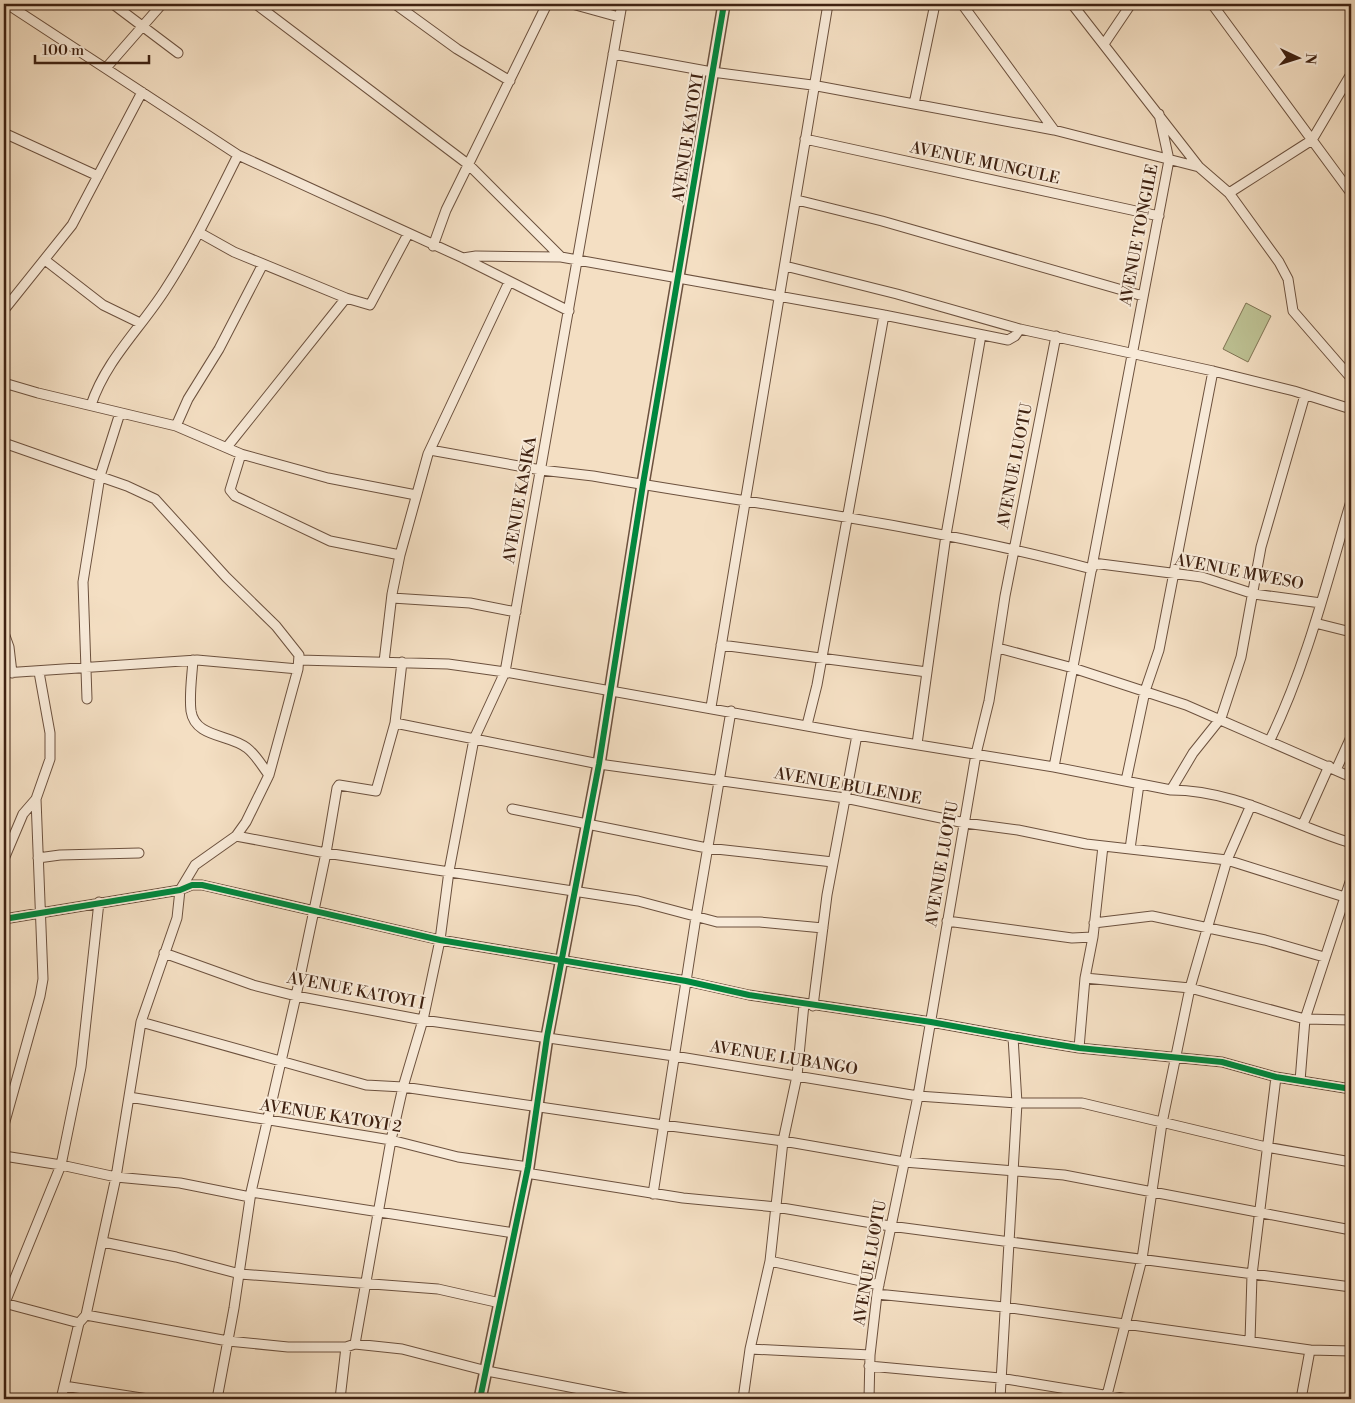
<svg xmlns="http://www.w3.org/2000/svg" width="1355" height="1403" viewBox="0 0 1355 1403" font-family="'Libre Bodoni',serif">
<style>
.grass{fill:#bdc193;stroke:#7e7252}
.lines{fill:none;stroke-linecap:round;stroke-linejoin:round}
.minor-casing{stroke:#6c513e;stroke-width:11}
.tertiary-casing{stroke:#6c513e;stroke-width:14}
.minor{stroke:#f8ead8;stroke-width:9}
.tertiary{stroke:#f8ead8;stroke-width:11}
.cycleway-casing{stroke:#f8ead8;stroke-width:9}
.cycleway{stroke:#00873e;stroke-width:6}
.labels{text-anchor:middle;dominant-baseline:central;stroke-width:4;stroke-linejoin:round;paint-order:stroke}
.street-label{font-size:16px;fill:#3f2212;stroke:#f8ead8}
</style>
<rect width="100%" height="100%" fill="#f4dfc3"/>
<filter id="stains"><feTurbulence type="fractalNoise" baseFrequency=".004" numOctaves="4"/><feColorMatrix values="0 0 0 0 .2 0 0 0 0 .09 0 0 0 0 .02 0 0 0 .5 -.17"/></filter>
<radialGradient id="worn" r=".72"><stop offset=".6" stop-color="#630" stop-opacity="0"/><stop offset="1" stop-color="#630" stop-opacity=".3"/></radialGradient>
<path class="grass" d="M1246,303L1271,316L1248,362L1223,349Z"/>
<g class="lines">
<g class="minor-casing">
<path id="minor" d="M7,4L238,155L463,258L569,311
M113,4L178,53
M256,4L469,165L561,257
M395,4L457,49L510,81
M572,4L619,17
M962,4L1054,130
M1072,4L1199,167L1229,193L1279,262L1288,279L1293,311L1351,378
M1212,4L1351,193
M1104,44L1131,4
M613,54L712,72L812,85L1054,130L1199,167
M106,68L162,4
M914,104L935,4
M4,133L98,176
M805,139L1159,216
M1229,193L1312,140L1351,74
M797,200L882,221L1143,296
M200,233L234,252L346,298L370,305L408,234
M433,246L446,210L547,4
M463,258L476,256L561,257L884,315L1008,340L1015,336L1020,329
M45,260L103,305L140,323
M785,266L897,294L1020,329L1213,371L1294,391L1351,409
M4,310L72,225L142,92
M4,383L38,393L176,426L241,454L328,478L416,495
M91,405C106,360 140,329 165,290C193,247 215,201 238,155
M176,426L188,399L219,349L263,264
M4,443L127,486L155,499L226,577L276,626L299,655L298,669L269,775L246,822L236,836L195,865L180,890L177,918L141,1022L116,1177L86,1315L79,1323L61,1399
M227,447L346,298
M430,450L541,470L593,476C760,505 928,525 1092,569
M241,454L230,490L235,496L330,541L400,555
M1093,563L1202,577L1254,594L1321,603
M392,598L470,603L516,612
M1315,623L1351,632
M4,633L9,647L12,673
M721,645L927,672
M998,648L1073,668L1186,705L1351,777
M193,660C192,676 189,695 191,711C195,738 230,734 247,748C256,755 262,766 269,775
M299,660L448,664L505,672L857,735L1054,767L1171,790C1236,790 1291,825 1351,843
M384,662L392,594L400,555L428,454L509,282
M4,673L197,660L298,669
M87,699L83,582L100,476L120,413
M711,707L828,4
M395,723L599,764L845,798L965,823L1018,830L1086,844L1227,860L1351,899
M807,725L817,685L884,315
M1270,740C1307,664 1327,581 1351,501
M917,744L946,535L981,335
M1054,767L1169,160L1159,114
M1336,770L1351,737
M1126,781L1145,691L1159,650L1213,371
M1171,790L1193,753L1221,718L1241,657L1261,547L1305,395
M512,809L707,848L833,862
M1303,824L1329,766
M236,836L326,853L638,901L717,922H760L823,928
M1130,849L1139,784
M38,858L60,855L139,853
M4,859L23,814L36,799
M4,919L180,890L192,885H202L440,940L686,981L749,995L931,1022L1036,1041L1079,1048L1222,1062L1276,1077L1351,1089
M947,921L1072,938L1093,937
M1094,923L1152,916L1265,940L1324,957
M164,953L253,985L296,996L423,1020L674,1056L918,1096L1017,1103H1082L1266,1147L1351,1162
M1085,978L1190,988L1305,1019L1351,1020
M813,1006L827,895L857,735
M141,1022L366,1085L403,1087L663,1125L783,1141L904,1162L1064,1175L1351,1230
M1079,1048L1085,978L1093,937L1103,846
M1300,1081L1305,1019L1351,879
M129,1097L391,1140L458,1157L528,1167
M4,1125L40,996L43,979L36,799L50,759V733L39,672
M4,1156L61,1165L116,1177L180,1183L250,1197
M526,1173L683,1198L776,1207L890,1226L1351,1287
M251,1192L514,1233
M653,1194L696,917L731,711
M103,1242L176,1257L240,1274L438,1289L500,1303
M770,1261L879,1285
M877,1294L1004,1307L1310,1350L1351,1351
M4,1303L79,1323
M4,1305L61,1165L81,1067L99,902
M86,1315L228,1341L288,1347H346L355,1344L402,1349L487,1371L631,1399
M1250,1341L1252,1275L1276,1077
M355,1344L391,1140L403,1087L423,1020L440,940L449,871L474,739L505,672L622,4
M750,1349L870,1355
M869,1366L1000,1378L1128,1399
M64,1386L148,1399
M217,1399L234,1308L251,1192L296,996L326,853L337,788L339,785L376,791L395,723L402,662
M340,1399L346,1347
M743,1399L750,1349L770,1261L783,1141L797,1076L804,1004
M869,1399L870,1355L877,1294L918,1096L976,754L989,701L1005,596L1056,336
M1000,1399L1017,1103L1013,1037
M1106,1399L1142,1259L1162,1123L1190,988L1227,860L1251,805
M1301,1399L1310,1350"/>
</g>
<g class="tertiary-casing">
<path id="tertiary" d="M480,1399L528,1167L547,1037L599,764L643,484L724,4"/>
</g>
<use href="#minor" class="minor"/>
<use href="#tertiary" class="tertiary"/>
<g class="cycleway-casing">
<path id="cycleway" d="M4,919L180,890L192,885H202L440,940L686,981L749,995L931,1022L1036,1041L1079,1048L1222,1062L1276,1077L1351,1089
M480,1399L528,1167L547,1037L599,764L643,484L724,4"/>
</g>
<use href="#cycleway" class="cycleway"/>
</g>
<g class="labels">
<g class="street-label">
<text transform="translate(688 138) rotate(-81)">AVENUE KATOYI</text>
<text transform="translate(985 163) rotate(12)">AVENUE MUNGULE</text>
<text transform="translate(1139 235) rotate(-79)">AVENUE TONGILE</text>
<text transform="translate(1015 466) rotate(-79)">AVENUE LUOTU</text>
<text transform="translate(520 500) rotate(-80)">AVENUE KASIKA</text>
<text transform="translate(1239 572) rotate(11)">AVENUE MWESO</text>
<text transform="translate(848 786) rotate(10)">AVENUE BULENDE</text>
<text transform="translate(942 864) rotate(-80)">AVENUE LUOTU</text>
<text transform="translate(356 991) rotate(11)">AVENUE KATOYI I</text>
<text transform="translate(784 1058) rotate(9)">AVENUE LUBANGO</text>
<text transform="translate(331 1116) rotate(9)">AVENUE KATOYI 2</text>
<text transform="translate(870 1263) rotate(-80)">AVENUE LUOTU</text>
</g>
</g>
<rect width="1355" height="1403" fill="none" stroke="#f4dfc3" stroke-width="20"/>
<rect x="5" y="5" width="1345" height="1393" fill="none" stroke="#3f2212" stroke-width="2.5"/>
<rect x="10" y="10" width="1335" height="1383" fill="none" stroke="#3f2212"/>
<g transform="translate(1298 58) rotate(94)" stroke="#f8ead8" stroke-width="4" paint-order="stroke">
<path d="M0-4L9 19L0 12L-9 19Z" fill="#3f2212"/>
<text y="-8" font-size="14" font-weight="bold" text-anchor="middle" fill="#3f2212">N</text>
</g>
<path d="M35 55v8h114v-8" fill="none" stroke="#3f2212" stroke-width="2.5"/>
<text x="42" y="55" font-size="15" fill="#3f2212" stroke="#f8ead8" stroke-width="4" paint-order="stroke">100 m</text>
<rect width="100%" height="100%" filter="url(#stains)"/>
<rect width="100%" height="100%" fill="url(#worn)"/>
</svg>
